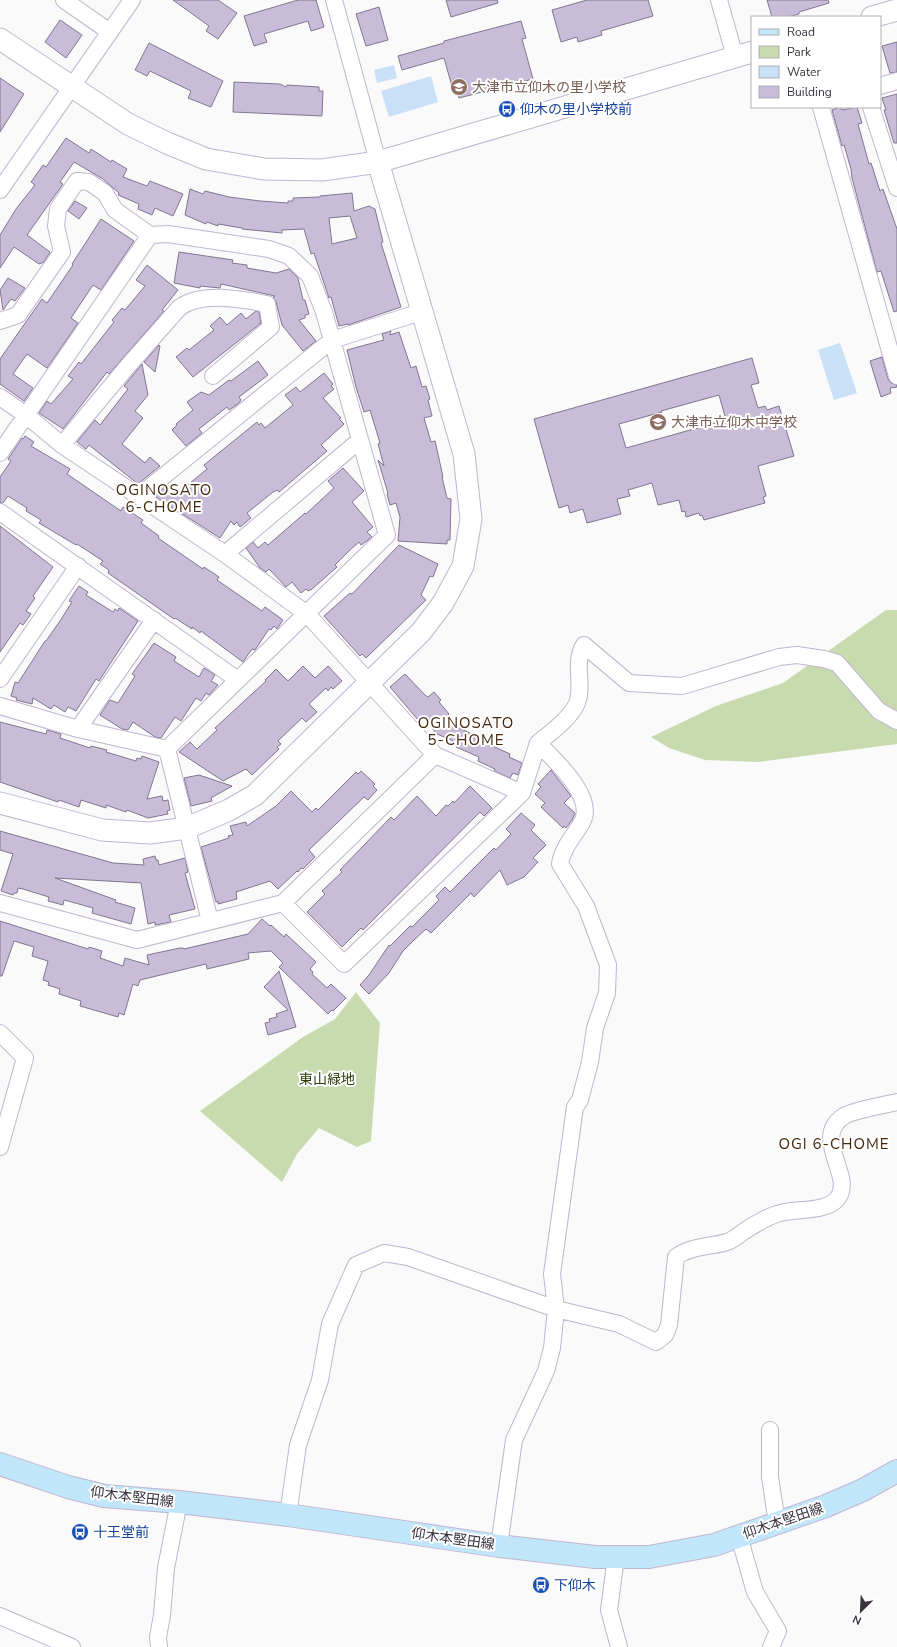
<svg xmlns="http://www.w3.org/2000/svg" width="897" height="1647" viewBox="0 0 897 1647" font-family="'Nunito Sans','Noto Sans JP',sans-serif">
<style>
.green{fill:#c8dbaf}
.water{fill:#c9e0f6}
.building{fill:#c8bcd9;stroke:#817690;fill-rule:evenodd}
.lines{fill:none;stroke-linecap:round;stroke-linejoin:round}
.minor-casing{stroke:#c1b4d1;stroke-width:18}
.tertiary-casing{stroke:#c1b4d1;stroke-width:23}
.secondary-casing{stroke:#c1b4d1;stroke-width:24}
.minor{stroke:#fff;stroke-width:16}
.tertiary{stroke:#fff;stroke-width:21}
.secondary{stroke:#c2e6f9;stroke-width:22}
.labels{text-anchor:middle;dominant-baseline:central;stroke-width:4;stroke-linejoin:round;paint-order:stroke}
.education-label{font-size:14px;fill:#785e54;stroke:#fff;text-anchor:start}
.transit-label{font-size:14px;fill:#164399;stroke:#fff;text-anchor:start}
.park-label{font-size:14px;fill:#2d3e0b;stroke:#fff}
.street-label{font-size:14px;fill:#38333f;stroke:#fff}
.neighbourhood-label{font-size:15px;letter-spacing:1px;fill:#44260b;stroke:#fff}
</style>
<rect width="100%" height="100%" fill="#fafafa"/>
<path class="green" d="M886,610H897V744L759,762L705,760L669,748L651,737L716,706L783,683Z
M356,992L380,1023L371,1141L357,1147L319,1128L297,1154L282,1182L200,1111L303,1037L335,1019Z"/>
<path class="water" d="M394,65L397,78L377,83L374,70Z
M431,76L438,102L389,117L381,91Z
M840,343L857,393L834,400L818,350Z"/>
<path class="building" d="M173,0H218L237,13L218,39L206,31L209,26Z
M298,0H316L324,27L311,31L308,21L264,34L267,42L254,46L244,16Z
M446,0H497L498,3L451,17Z
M587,0H648L653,16L601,31L602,35L578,42L577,37L561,42L552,10Z
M767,0H828L829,3L799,12V14L788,17H772Z
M379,7L388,40L366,46L356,14Z
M60,20L82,35L66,58L45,42Z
M521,21L526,38L522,39L533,79L459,98L456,89L453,90L444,58L402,70L398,56L444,43V41Z
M897,42V72L890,73L882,46Z
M149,43L223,81L211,107L188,98L191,91L150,71L147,76L135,70Z
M0,78L24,94L0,132Z
M234,82L280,84L286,87L287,85L319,87V91H323L322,116L233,112Z
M897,94V143H894L884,110H886L882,98Z
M840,107L842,110L857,107L862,123L858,124L869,164L871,163L880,191L883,189L897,229V311L894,312L881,271L877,272L852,178L851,169L844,145L842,146L832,110Z
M66,138L89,153L91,149L111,162L112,160L127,169L123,177L147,186L150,181L183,194L173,216L155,208L152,215L138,209L139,204L118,195L119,193L103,179L74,162L60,182L63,184L27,235L50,252L44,262L39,264L14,247L0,268V235L16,209L35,185L31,182L43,165L46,167Z
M190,189L203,194L205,191L229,197L260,201L288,203V201H293V198L320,197V196L352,193L354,211L369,206L375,209L383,242L381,243L401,307L348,325V324L339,326L331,297L329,298L314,253L311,254L304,229L282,230V233L242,229V228L218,224V226L207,222L206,224L185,215ZM350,216L357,238L332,244L329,218Z
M75,201L87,208L79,219L68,211Z
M101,219L134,241L101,290L93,285L71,318L78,323L47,368L27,354L13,374L33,388L24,401L0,384V359L42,299L47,303L73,265L72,264Z
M179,252L233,260L232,263L247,265V268L276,273L289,269L298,278L303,300H305L309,314L305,315V318L299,320L316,341L303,351L282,325L276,302L273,297L275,296L221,284L220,288L200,286V288L174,283Z
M147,265L178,290L162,310L164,311L109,374L107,372L63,429L39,413L47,401L51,404L73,379L68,376L79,362L81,364L114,322L112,320L122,308L125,310L145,286L136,280Z
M8,278L25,288L15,301L11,299L3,310L0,290Z
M256,311L259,312L261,323L193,377L176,357L187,348L189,350L214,330L210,326L220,317L227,325L241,313L246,319Z
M391,331L390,335L399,332L411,368L416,366L422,387L426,386L430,399L428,400L432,416L424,418L431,442L435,441L438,454L443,477H442L447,498L451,499L450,540H447V544L398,541L400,517L396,503L390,505L387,494L388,493L378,460L384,466L378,444L380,443L370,410L364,412L356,387L347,350L384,340L382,334Z
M159,345L160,346L155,372L144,362Z
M882,357L888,379L891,383L897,385V387L890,388L891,393L881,397L870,361Z
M752,358L759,383L751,385L758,408L765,406L767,410L779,406L794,456L758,466L766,496L763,497L765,503L704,520L702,515L700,516L699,513L686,517L685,511L682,512L679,500L658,505L652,483L628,490L630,496L617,499L621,514L587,523L583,509L570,513L568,505L559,508L534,419ZM719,395L726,420L626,448L619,424L662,412L661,411Z
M258,361L268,375L239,397L241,400L239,403L229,410L227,407L199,429L202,433L186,446L172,430L177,425L176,424L193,410L187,402L201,392L209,395L229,380L231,381Z
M142,364L148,395L135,411L143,418L122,444L145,463L150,457L160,466L138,484L89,445L86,449L77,442L95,420L100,425L128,389L124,386Z
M324,373L333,384L331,386L334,389L323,398L341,418L339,419L344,424L321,445L327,451L279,492L277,490L273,492L247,513L251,518L240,527L237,522L234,525L231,521L220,538L156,497L157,494L167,485L179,492L207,469L204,465L257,422L259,425L261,423L265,428L293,405L285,395L296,387L300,392Z
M25,436L34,442L31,446L70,469L67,474L121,511L123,507L143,520L141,523L159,536L158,538L203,569L204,567L219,577L217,580L262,611L265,607L283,620L277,629L274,626L271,630L269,629L255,650L252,649L243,662L201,631L200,633L192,627V629L175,618L174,619L108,573L109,570L100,564L103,561L77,544L76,545L39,523L41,520L26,511L27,508L8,496L3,503H0V477L11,461L8,459L22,438L23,439Z
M343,468L364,491L352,502L373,527L367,532L372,537L361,545L359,542L350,550L335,565L337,567L312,589L308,591L306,589L301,593L292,582L286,587L269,569L266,572L260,568L246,548L253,542L258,548L265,542L268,545L305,513L306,514L334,488L328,481Z
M0,526L53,567L33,596L35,598L26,611L31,614L23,625L20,623L0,652Z
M399,545L438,564L433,577L430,576L421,595L426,600L366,658L362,654L360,656L324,616L350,593L352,594Z
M79,586L88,592L86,595L113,612L115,609L118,611L119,608L138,621L99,681L96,679L76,711L68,707L65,712L54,705L51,709L33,698L32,704L16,700L17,698L11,696L15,682L18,683L45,641H46L60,621L72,602L69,601Z
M154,643L176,657L174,661L199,677L204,668L215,675L211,681L218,685L209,695L206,693L201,701L196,698L181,721L175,717L161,738L155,737L133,722L128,730L122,729L100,715L110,700L118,703L135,676L132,674Z
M303,666L315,678L328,666L342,681L333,689L331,687L328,691L326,688L309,704L317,712L306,722L302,718L278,741L281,744L277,747L279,749L252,775L246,769L223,781L179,752L190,742L197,749L217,730L215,728L266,681L265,680L276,669L288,681Z
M405,674L425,695L428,697L434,692L441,700L439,702L449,714L447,716L459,728L472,734L471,736L510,754L509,757L522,763L518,775L513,773L510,778L494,771L495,769L478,761L479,757L456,747L458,743L437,734L423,717L419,721L390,687Z
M0,722L46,734L47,730L61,734L60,738L90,748L91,746L107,750L106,752L136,761L137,758L141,759L142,756L159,762L147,799L162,796L163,801L168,800L170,810L167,811L168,814L148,818L127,810L126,812L106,805V808L81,800L79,807L59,800L58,802L0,782Z
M551,770L571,796L564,803L575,813L572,820L566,828L564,826L563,828L541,807L545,803L535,794L541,787L538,784Z
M361,771L375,784L373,786L377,790L368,800L364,797L309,850L315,857L303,869L301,868L298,872L297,871L278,889L270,881L236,892L237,899L218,904V901L216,902L201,847L229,838L228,836L233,835L230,826L246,822L247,826L276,806L291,791L312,812L316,808L318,810L356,772L358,774Z
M199,775L232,786L211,798L212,801L191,806L184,778Z
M470,786L492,808L484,816L480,812L363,930L361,928L342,947L307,912L325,894L322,891L342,872L340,870L391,817L394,820L417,796L436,816L446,805L448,806L453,801L454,803Z
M521,813L535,825L531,830L546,845L533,858L538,862L524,877L507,885L500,870L474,897L471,893L431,933L426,929L414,940L403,951L389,973L369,994L360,985L369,975L389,945L390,946L410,926L412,927L439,900L436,896L445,887L450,892L494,848L496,850L511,834L506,829Z
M0,831L113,863L144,865L143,859L155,856L156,860H158L159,865L185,858L188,872L185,873L195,909L169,915L171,922L155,925V922L148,924L141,883L55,878L116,900L115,902L135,908L131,924L92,913L93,908L68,901L64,900L63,905L48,901L49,897L23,889L18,888L17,893H14L13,895L1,891L13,854L0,850Z
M262,919L270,926L271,925L284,937L286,934L316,962L310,969L313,972L312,974L327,988L331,984L346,998L333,1011L332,1010L328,1014L281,969L279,967L283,963L271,951L248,953L249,959L207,969L206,964L140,980L138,986L133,984L124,1015L119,1013L118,1017L80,1006L81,1001L59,994L60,989L48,985L49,982L43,980L48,961L32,956L34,947L14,941L2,976H0V921L88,949L89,947L102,951L100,958L123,966L125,958L149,965L147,955L180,948H183L184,949L248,934Z
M279,971L296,1027L268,1035L265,1023L270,1022L269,1019L277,1017L276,1014L288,1010L264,987Z"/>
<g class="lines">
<g class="minor-casing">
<path id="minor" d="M64,0L110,32
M334,0L378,162
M719,0L735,57
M880,86L897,81
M821,107L897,376
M871,107L897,188
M0,190L132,0
M0,321L18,315L62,252L56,226L58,209L77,181L89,182L105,193L115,210L150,235
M0,397L26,415L62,445L225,554L307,614L435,755L522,793L344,964L283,903
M62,445L127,367L179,308C201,291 241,299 267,304L271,327L213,376
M0,453L150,235L168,234L269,249L289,256L310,276L324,312L387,535L167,749
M139,496L332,340L421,312
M0,512L238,680
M225,554L360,440
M0,679L78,566
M0,706L78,729L167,749
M78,729L154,620
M167,749L210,921
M522,793L538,743
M0,903L137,940L283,903L435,755
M0,1033L25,1058L0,1147
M770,1430V1477L777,1523
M288,1515L298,1445L320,1380L330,1324L356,1265L384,1253L408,1257L556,1309L619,1324L656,1342L665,1335L669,1325L676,1257C690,1246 710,1247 727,1242C733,1240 738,1236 743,1232C754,1225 764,1218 777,1214C794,1208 825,1213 837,1199C856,1177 810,1138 844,1116C853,1110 885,1105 897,1102
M739,1536L755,1592L778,1631L771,1647
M499,1546L514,1440L546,1371L552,1348L556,1309L552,1274L575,1107L580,1100L590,1062L595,1028L607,993L608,965L586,906L560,864C562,849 573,837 581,824C598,798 554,760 538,743C550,733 571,718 577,703C584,685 573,662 584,645L629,683L682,686L779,657L797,655L824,659L837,663L879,711L897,721
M616,1557L609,1610L619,1647
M0,1616L72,1647
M159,1647L158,1637L162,1615L166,1568L179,1502"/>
</g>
<g class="tertiary-casing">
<path id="tertiary" d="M872,17L897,10
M0,39L128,124L167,143L206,159L264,169L322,170L378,162L752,52
M0,803L102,830L150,833L187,828L229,810L255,795L421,632L443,603L463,566L471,519L464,454L378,162"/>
</g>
<g class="secondary-casing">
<path id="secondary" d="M0,1464L68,1487L104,1496L179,1502L288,1515L499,1546L595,1557H649L714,1545L826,1506L863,1490L897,1471"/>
</g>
<use href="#minor" class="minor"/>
<use href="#tertiary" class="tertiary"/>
<use href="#secondary" class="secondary"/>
</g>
<defs>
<g id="school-disc" transform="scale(0.9)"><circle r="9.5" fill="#8d6e63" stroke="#fff"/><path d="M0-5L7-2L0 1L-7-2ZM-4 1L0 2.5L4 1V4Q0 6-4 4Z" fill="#fff"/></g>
<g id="bus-disc" transform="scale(0.9)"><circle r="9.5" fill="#1a4fb4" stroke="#fff"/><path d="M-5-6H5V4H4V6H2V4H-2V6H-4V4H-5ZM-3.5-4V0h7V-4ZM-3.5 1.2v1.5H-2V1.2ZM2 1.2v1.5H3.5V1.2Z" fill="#fff"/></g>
</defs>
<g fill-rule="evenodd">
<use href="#school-disc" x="459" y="87"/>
<use href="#bus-disc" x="507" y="109"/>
<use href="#school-disc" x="658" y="422"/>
<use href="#bus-disc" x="80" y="1532"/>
<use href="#bus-disc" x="541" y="1585"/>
</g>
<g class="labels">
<g class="education-label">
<text x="472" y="87">大津市立仰木の里小学校</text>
<text x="671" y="422">大津市立仰木中学校</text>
</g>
<g class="transit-label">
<text x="520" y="109">仰木の里小学校前</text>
<text x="93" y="1532">十王堂前</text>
<text x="554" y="1585">下仰木</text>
</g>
<g class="park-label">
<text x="327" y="1079">東山緑地</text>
</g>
<g class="street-label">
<text transform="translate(132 1497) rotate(7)">仰木本堅田線</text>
<text transform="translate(783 1521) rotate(-19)">仰木本堅田線</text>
<text transform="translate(453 1539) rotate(8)">仰木本堅田線</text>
</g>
<g class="neighbourhood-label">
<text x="164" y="490">OGINOSATO<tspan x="164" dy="17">6-CHOME</tspan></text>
<text x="466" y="723">OGINOSATO<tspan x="466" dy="17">5-CHOME</tspan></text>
<text x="834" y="1144">OGI 6-CHOME</text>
</g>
</g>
<rect x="751" y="16" width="130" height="92" fill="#ffffff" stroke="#afadb2"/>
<rect x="759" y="29" width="20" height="6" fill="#c2e6f9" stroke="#afadb2"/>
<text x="787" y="36" font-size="12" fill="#38333f">Road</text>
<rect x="759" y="46" width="20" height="12" fill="#c8dbaf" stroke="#afadb2"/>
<text x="787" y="56" font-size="12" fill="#38333f">Park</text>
<rect x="759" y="66" width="20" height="12" fill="#c9e0f6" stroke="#afadb2"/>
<text x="787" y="76" font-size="12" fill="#38333f">Water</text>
<rect x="759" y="86" width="20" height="12" fill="#c8bcd9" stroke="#afadb2"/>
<text x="787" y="96" font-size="12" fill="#38333f">Building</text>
<g transform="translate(861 1611) rotate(204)" stroke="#ffffff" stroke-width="3" paint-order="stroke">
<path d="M0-3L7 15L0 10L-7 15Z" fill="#38333f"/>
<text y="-6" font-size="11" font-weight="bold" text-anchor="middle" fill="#38333f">N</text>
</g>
</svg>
